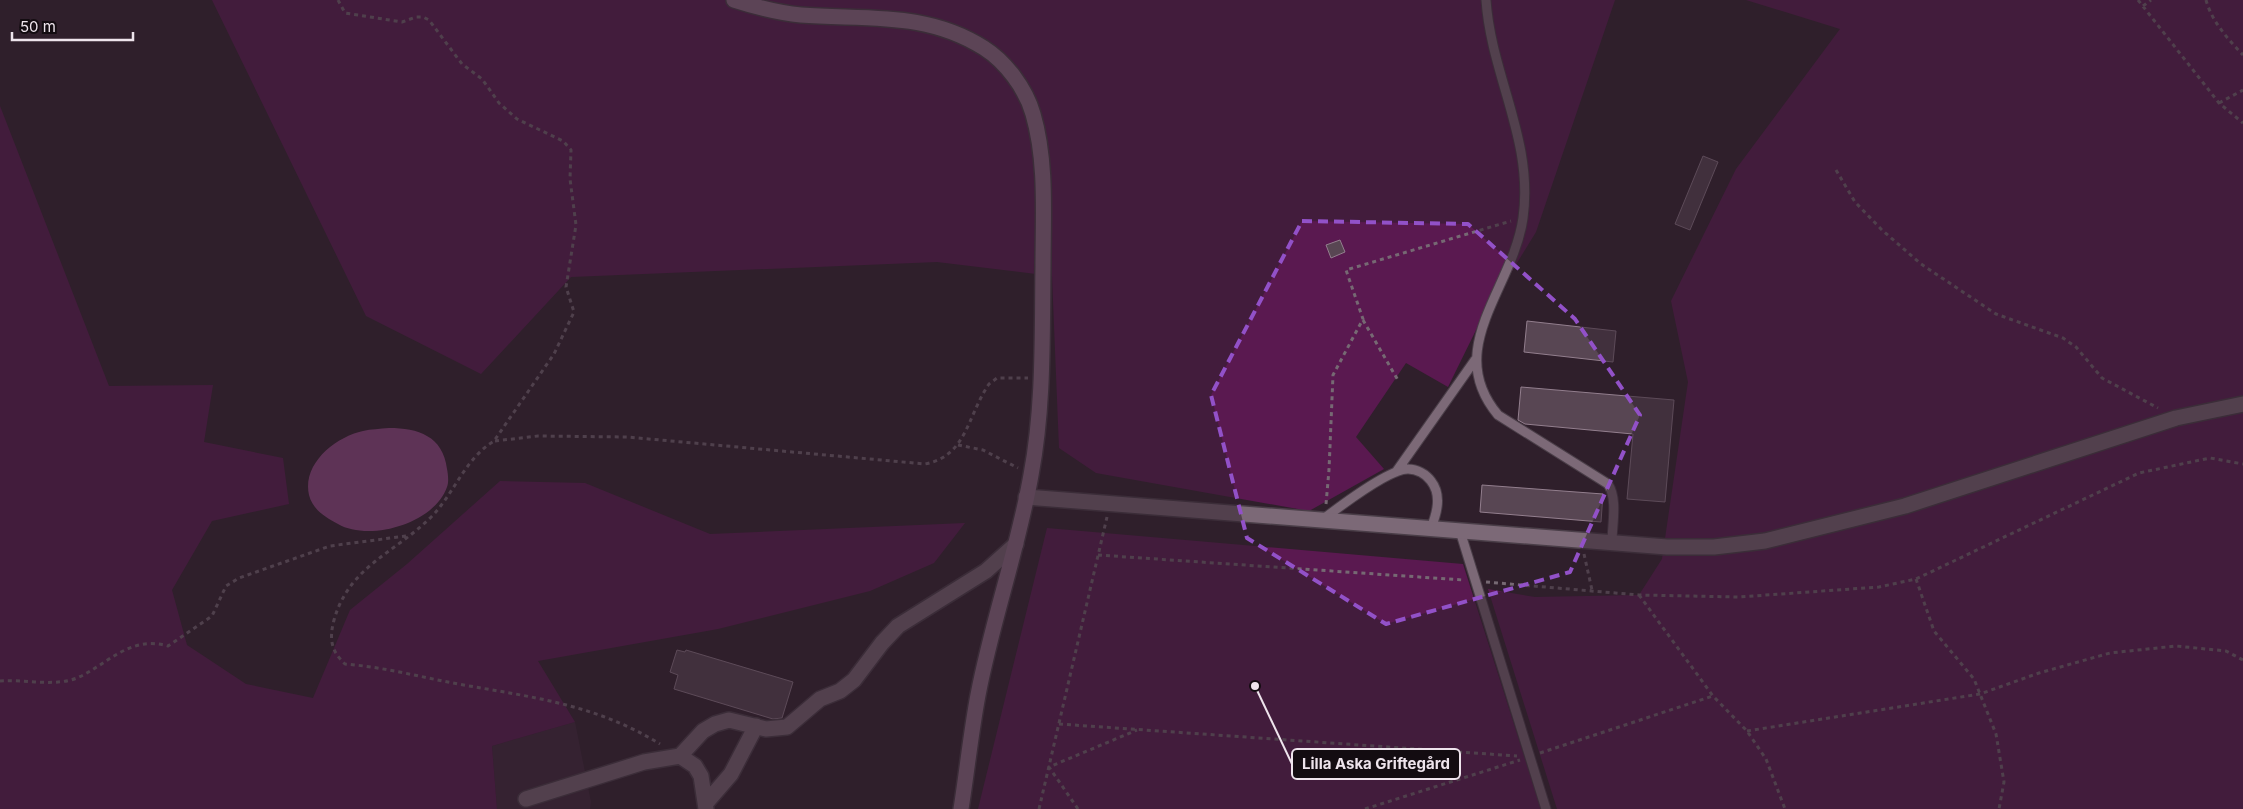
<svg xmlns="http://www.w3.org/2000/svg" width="2243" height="809" viewBox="0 0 2243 809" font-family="Inter,sans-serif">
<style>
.built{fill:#3c2738}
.green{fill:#5a1950}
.water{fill:#984c8a}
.building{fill:#584653;stroke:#937f8e}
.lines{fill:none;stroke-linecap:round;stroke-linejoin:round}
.lane-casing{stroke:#4a3e48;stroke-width:11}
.street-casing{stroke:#4a3e48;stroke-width:18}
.secondary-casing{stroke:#4a3e48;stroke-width:18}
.path{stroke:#766973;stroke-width:3;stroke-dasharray:4 4;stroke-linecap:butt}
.lane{stroke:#7c6977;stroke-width:9}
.street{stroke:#7c6977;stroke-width:15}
.secondary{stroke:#93718b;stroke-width:15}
.marked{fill:none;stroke:#9251c8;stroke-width:4;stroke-dasharray:10 6;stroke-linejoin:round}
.leader{fill:none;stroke:#eee4ec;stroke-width:2}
.callout-dot{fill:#eee4ec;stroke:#130c11;stroke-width:2}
.callout{fill:#130c11;stroke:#eee4ec;stroke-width:2}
.callout-label{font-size:15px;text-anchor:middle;font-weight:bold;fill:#eee4ec}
</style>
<rect width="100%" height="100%" fill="#2f1f2b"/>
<path class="built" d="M575,722L591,802L590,809H497L492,746Z"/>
<path class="green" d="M212,0H1615L1536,232L1477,328L1448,387L1406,363L1356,437L1384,469L1309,511L1096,473L1059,448L1052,276L937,262L571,277L481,374L366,316Z
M1746,0H2243V809H1557L1488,589L1535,597L1639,595L1662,559L1688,382L1671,301L1736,169L1840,29Z
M0,106L109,386L213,385L204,442L283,458L289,504L212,521L172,590L187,645L246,684L313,698L350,610L407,564L500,481L585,483L710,534L965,523L934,563L870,591L718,629L538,661L575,722L492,746L497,809H0Z
M1047,528L1463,564L1541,809H978Z"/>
<path class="water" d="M389,428C418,428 443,436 447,469C448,474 449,482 447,487C434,524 369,542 338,524C325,517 313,510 309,495C302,464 335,437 363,431C371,429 380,429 389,428Z"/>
<path class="building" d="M1703,156L1718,162L1690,230L1675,224Z
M1340,240L1345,252L1331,258L1326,245Z
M1527,321L1616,331L1613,362L1524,352Z
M1521,387L1674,400L1665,502L1627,499L1633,434L1525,424L1518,420Z
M1482,485L1603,494L1601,522L1480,512Z
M677,650L685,652L686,650L793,682L782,718L773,719L674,689L678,675L670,672Z"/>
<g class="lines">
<g class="lane-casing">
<path id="lane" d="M1486,0C1491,75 1534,141 1523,218C1513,289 1442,348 1498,415L1608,484C1618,499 1612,525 1612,542
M1396,472L1475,360
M1322,520C1339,507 1389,469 1408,469C1417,469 1426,474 1431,481C1442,495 1437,513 1431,528
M1460,531L1546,809"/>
</g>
<g class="street-casing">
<path id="street" d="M1026,497L1667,547H1714L1765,541L1905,506L2176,418L2243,404
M680,756L695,766L701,776L706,809
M526,799L644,762L680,756L703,731L715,724L729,720L766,729L787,727L820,699L840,691L854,680L882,643L898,626L986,571L1016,544
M706,803L731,774L756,726"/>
</g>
<g class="secondary-casing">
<path id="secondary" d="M734,0C756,7 778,13 801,15C866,20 926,11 984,48C1006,62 1026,89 1033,114C1047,162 1043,216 1043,266C1042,336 1044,406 1031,475C1018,549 992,621 978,695C971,732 967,771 961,809"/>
</g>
<path class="path" d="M338,0L345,13L402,22L416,17H423L429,20L462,64L482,79L499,103L517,119L563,141L571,150L570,179L576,225L566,287L574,312L554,354L494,441C466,458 455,491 434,514C397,553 350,564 334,620C329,639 331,651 345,664C383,667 421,677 458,684C531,697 595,704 660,744
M2138,0L2219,103L2243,123
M2206,0C2212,22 2228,39 2243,55
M2143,6L2151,0
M2219,103L2243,90
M1836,170L1855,202L1882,230L1921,264L1996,314L2063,338L2076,347L2102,378L2158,408
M1363,320L1399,382
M495,441L538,436L627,437L925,464C967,456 967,416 989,384L997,378H1028
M958,445L983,450L1018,468
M1326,504L1329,470L1333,375L1363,319L1346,270L1511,221
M1584,554L1592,590
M1098,555L1463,580
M1916,579L1934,631L1974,679L1996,734L2004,782L1999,809
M1486,582L1639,595L1739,597L1879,587L1916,579L2139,473L2210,458L2243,464
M1639,595L1713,696L1747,731L1766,759L1785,809
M0,681C24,679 54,687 77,678C107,665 129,635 168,646L212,616L226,586L239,578L330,546L406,536
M1059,724L1517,756
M1747,731L1980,694L2039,673L2110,653L2176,646L2226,651L2243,660
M1540,753L1713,696
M1039,809L1107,517
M1078,809L1049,767L1137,730
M1365,809L1520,760"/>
<use href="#lane" class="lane"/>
<use href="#street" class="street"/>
<use href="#secondary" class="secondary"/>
</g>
<path d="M0 0H2243V809H0ZM1302,221L1468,224L1575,319L1640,415L1570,572L1386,624L1247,538L1211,395Z" fill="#2f1f2b" fill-opacity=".55" fill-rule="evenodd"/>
<path class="marked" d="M1302,221L1468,224L1575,319L1640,415L1570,572L1386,624L1247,538L1211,395Z"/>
<path class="leader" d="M1255 686L1292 764"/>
<circle class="callout-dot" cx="1255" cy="686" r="5"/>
<rect class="callout" x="1292" y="749" width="168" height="30" rx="5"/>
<g class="callout-label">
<text x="1376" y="769">Lilla Aska Griftegård</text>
</g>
<path d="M12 32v8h121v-8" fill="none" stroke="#eee4ec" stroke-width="2.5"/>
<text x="20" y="32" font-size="15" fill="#eee4ec" stroke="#130c11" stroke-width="4" paint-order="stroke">50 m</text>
</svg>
